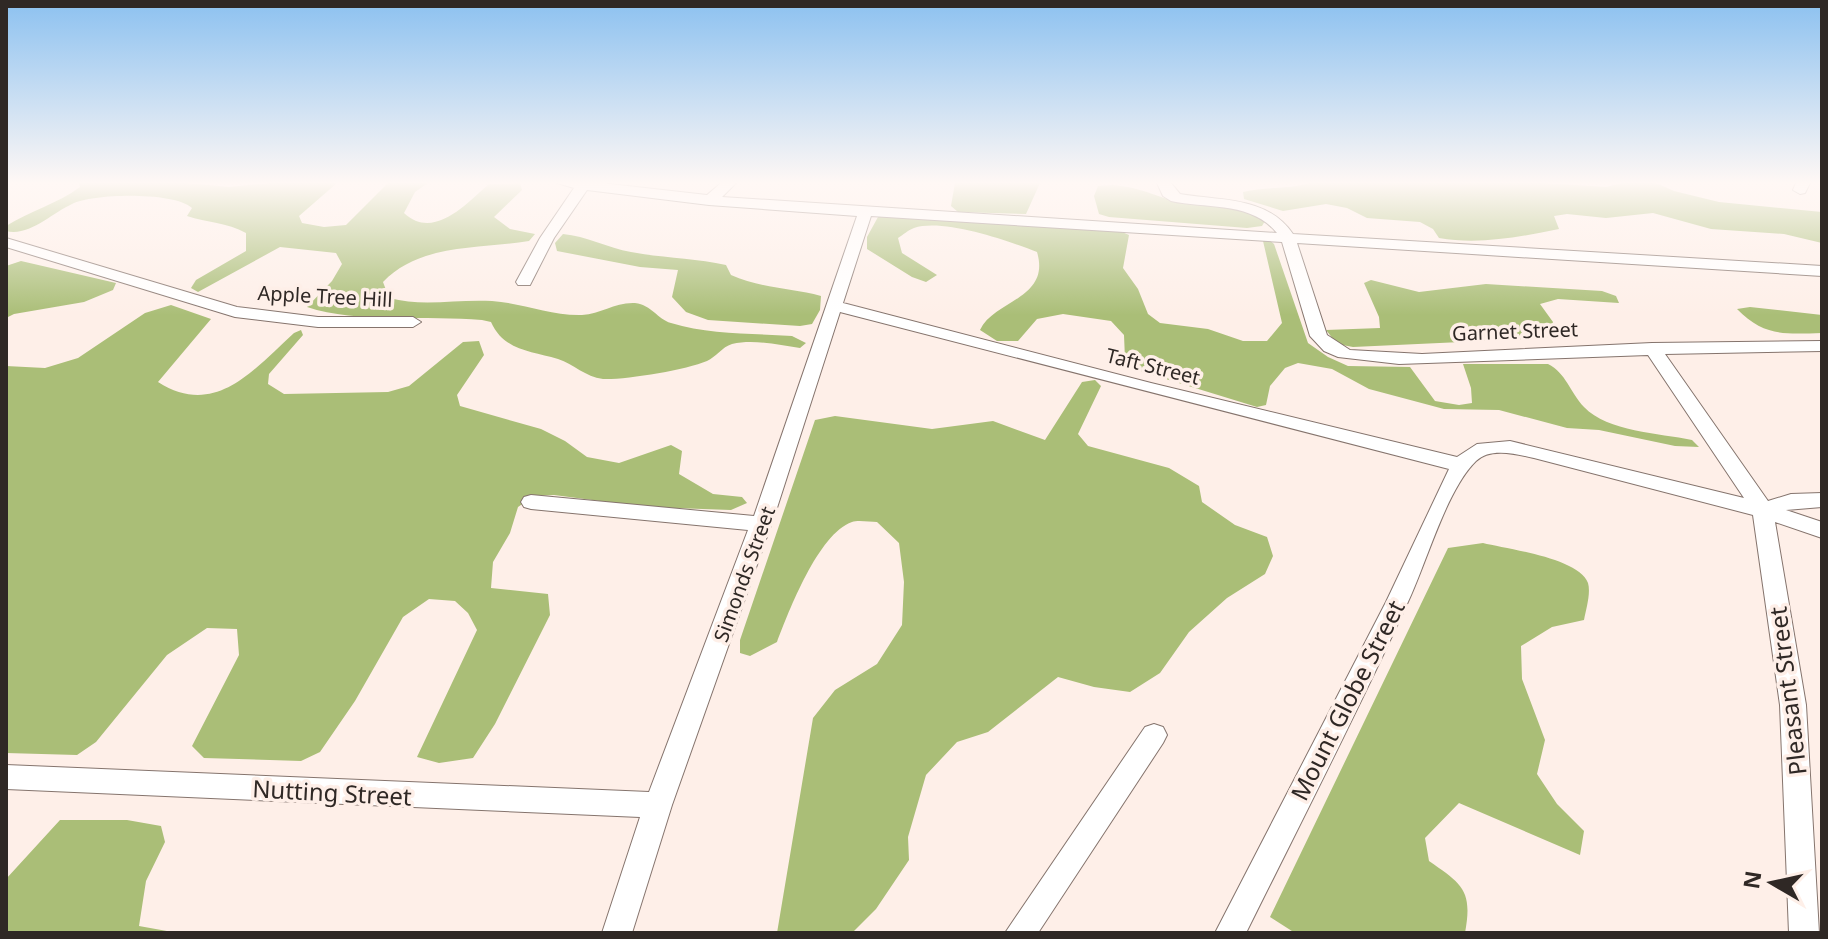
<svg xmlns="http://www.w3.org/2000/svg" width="1828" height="939" viewBox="0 0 1828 939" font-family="'Noto Sans',sans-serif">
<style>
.forest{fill:#aabe77}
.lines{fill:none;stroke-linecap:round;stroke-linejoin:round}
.minor-casing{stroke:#85746d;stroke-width:2}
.minor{fill:#fff;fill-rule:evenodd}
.labels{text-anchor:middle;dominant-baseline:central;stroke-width:7;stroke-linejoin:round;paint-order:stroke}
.street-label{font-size:20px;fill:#2f2825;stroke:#feefe8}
.near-street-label{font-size:24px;fill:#2f2825;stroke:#feefe8}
</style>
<rect width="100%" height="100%" fill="#feefe8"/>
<path class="forest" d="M79,183H187L229,187L269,183H337L299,216L302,223L324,227L346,225L388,183H428L415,192L404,213C434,241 467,203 489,184L520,183L522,190L494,217L510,229L535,234L529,241C481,249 420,243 383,282L389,298C423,307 456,299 492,301C522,303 551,316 582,315C601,314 615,302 635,303C652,305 657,319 671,323C709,335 753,333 792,336L806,343L800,348C778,345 754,339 732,344C722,347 716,357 707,361C686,370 625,380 603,379C585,377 574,364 558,359C531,351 504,351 491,322L482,320C428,315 358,324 307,307L332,281L342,264L336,253L280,247L198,292L191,288L196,280L246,251V233C227,222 207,223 187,216L192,208C175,192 94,193 72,204C52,213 29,237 6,231V226C30,211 57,204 80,187Z
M955,183H1040L1026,214L958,212L951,206Z
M1309,183H1545L1606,187L1622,183H1656L1674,191L1719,202L1822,212V243L1784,234L1711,229L1653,213L1606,218L1567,214L1554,216L1559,229C1519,237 1479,245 1439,238L1433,229L1420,222L1367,218L1347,208L1326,204L1283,211L1244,199L1243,192C1266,186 1287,190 1309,183Z
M1113,185C1135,187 1147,192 1167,199C1198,209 1238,202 1265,221L1262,226L1247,228L1109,217L1099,214L1094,196L1098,186Z
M888,216L1122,232L1129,235L1123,268L1138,289L1148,314L1160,323L1208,329L1243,341H1267L1282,323L1263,241L1269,240L1274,244L1308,343L1328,357L1348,366L1410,367L1435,401L1459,405L1472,403L1471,388L1463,364H1548C1566,373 1570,392 1584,407C1608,432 1659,433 1692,440L1699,447L1675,446L1599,430L1567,428L1499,410L1444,409L1369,389L1332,369L1298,363L1285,368L1270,386L1266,405L1257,407L1130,368L1125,359L1124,335L1111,321L1063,314L1037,319L1018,341H997L980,330C994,300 1051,299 1037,252C1009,241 943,218 914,228C908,230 903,235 898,238L902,253L937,275L926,282L912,277L867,249V237L878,217Z
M563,234C586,236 608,248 631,252C662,258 695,258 726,265L731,275C759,288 791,288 821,296L820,310L812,324L800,326L708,320L686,312L672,297L678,270L640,267L557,251L555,243Z
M21,261L116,283L113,290L84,302L14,314L6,318V266Z
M1371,280L1419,292L1486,284L1602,291L1616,296L1619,303L1558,299L1540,304L1553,322L1547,338L1353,347L1337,344L1326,330L1380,328L1379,317L1364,283Z
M171,305L211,319L158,382C216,419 254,369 294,333L301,330L303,335L269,374L268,384L284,394L388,392L409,386L463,342L479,341L484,355L457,395L460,406L541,429L565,441L587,457L619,463L671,445L682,451L679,474L713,494L742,497L747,503L731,510L646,507L554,495L534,496L518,507L510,533L493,562L491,588L548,594L550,615L495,724L473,758L439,763L417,757L477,630L468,613L455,601L429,599L403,617L355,701L320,752L301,761L204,758L192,746L239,655L237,629L207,628L167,655L96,742L77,755L6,753V366L45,368L78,358L145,313Z
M1750,307L1822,315V333C1786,334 1764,337 1737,309Z
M1095,380L1101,386L1078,434L1088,446L1169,468L1199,486L1202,502L1235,525L1267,537L1273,556L1265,574L1227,598L1189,632L1160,673L1130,692L1094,687L1058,677L988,732L957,742L926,775L908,837L909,860L876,909L852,933H777L813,718L835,690L877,664L902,625L904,582L899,543L877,522C870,522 858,520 852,522C818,534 789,611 777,642L750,656L740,653V640L815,420L835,416L932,429L993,421L1045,440L1082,382Z
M1483,543C1507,549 1579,558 1588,583C1591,593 1586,609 1584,620L1552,627L1521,646L1522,679L1545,740L1537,774L1557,804L1584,831L1580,855L1459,803L1425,838L1429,861C1462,884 1473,890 1465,933H1295L1270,917L1448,548Z
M60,820H127L161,826L165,842L146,881L139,926L178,933H6V879Z"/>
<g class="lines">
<g class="minor-casing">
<path id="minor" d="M557,183H601L707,195L721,183H736L722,197L1277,233C1251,201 1207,209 1171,201L1163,196L1157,183H1171L1180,194C1221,201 1267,196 1293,234L1822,266V276L1297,243L1327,335L1350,350L1422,354L1652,343L1822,341V351L1665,354L1768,501L1791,494L1822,493V507L1786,510L1822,522V538L1775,522L1806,705L1819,933H1789L1780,705L1753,515L1534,458C1516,454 1490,447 1476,461C1446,490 1426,565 1407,604C1356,715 1300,824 1246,933H1215L1386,602L1449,469L840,312L776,511L672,805L632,933H602L640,817L6,789V765L649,792L748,530L531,509L524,507L521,502L524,497L531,495L754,516L857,216L709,205L587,190L554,238L530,285H518L516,282L540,238L574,188ZM871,216L1282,242L1310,336L1324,351L1338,357L1399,364L1648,355L1744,498L1510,441L1477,444L1457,457L1151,383L843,303Z
M1796,183H1810L1805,193L1800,194L1793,190Z
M6,238L237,307L318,317H413L421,322L413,327H318L235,317L6,247Z
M1154,724L1163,727L1167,735L1163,743L1038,933H1005L1145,727Z"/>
</g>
<use href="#minor" class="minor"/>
</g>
<linearGradient id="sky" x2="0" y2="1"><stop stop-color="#8cc1f0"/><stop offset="0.58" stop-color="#fff8f5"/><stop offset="1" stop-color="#fff8f5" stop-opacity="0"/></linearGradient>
<rect width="1828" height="315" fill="url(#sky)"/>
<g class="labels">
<g class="street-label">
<text transform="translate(325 296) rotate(3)">Apple Tree Hill</text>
<text transform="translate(1515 331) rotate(-2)">Garnet Street</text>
<text transform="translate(1153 366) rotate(14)">Taft Street</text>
<text transform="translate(744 574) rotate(-70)">Simonds Street</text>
</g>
<g class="near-street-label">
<text transform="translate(1787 691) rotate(-97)">Pleasant Street</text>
<text transform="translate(1347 700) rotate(-63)">Mount Globe Street</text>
<text transform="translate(332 792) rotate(3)">Nutting Street</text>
</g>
</g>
<rect width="1828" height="939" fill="none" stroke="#2f2825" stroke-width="16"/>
<g transform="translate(1772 883) rotate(279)" stroke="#feefe8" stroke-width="6" paint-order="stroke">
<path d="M0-6L14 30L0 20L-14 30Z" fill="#2f2825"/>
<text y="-12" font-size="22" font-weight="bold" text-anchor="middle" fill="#2f2825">N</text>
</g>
</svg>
